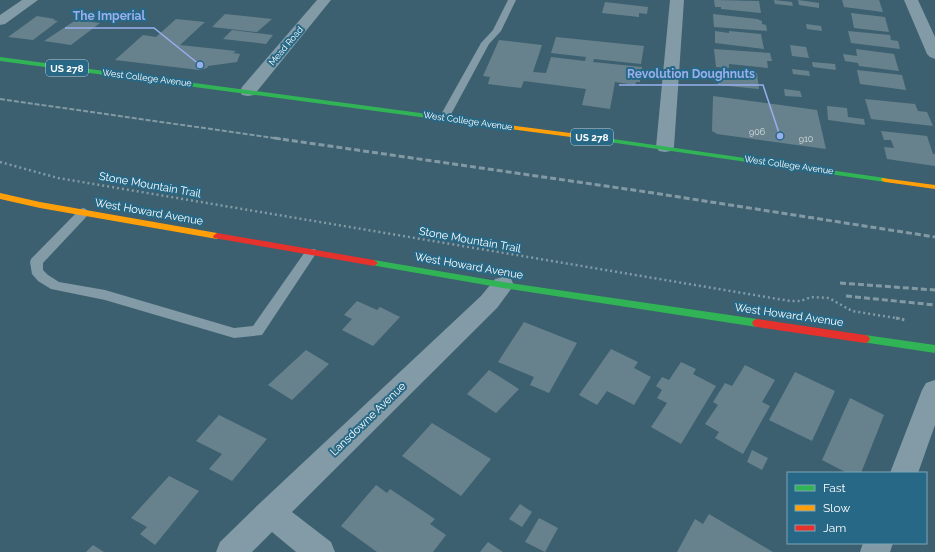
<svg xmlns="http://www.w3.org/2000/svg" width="935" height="552" viewBox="0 0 935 552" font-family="Raleway,sans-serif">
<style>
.building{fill:#67828d}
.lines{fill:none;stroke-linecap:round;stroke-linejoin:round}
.path-far1{stroke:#829ba6;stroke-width:2.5;stroke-dasharray:2 3;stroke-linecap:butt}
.path{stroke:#829ba6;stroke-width:3;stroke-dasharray:2.5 3.5;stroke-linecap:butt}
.lane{fill:#829ba6;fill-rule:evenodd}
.street{fill:#829ba6;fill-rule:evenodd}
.fast{fill:#30b455;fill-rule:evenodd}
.slow{fill:#ff9f0a;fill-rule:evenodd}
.jam{fill:#e5322d;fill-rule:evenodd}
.rail-far1{stroke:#839aa4;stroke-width:2;stroke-dasharray:5 2;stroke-linecap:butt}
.rail{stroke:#839aa4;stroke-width:3;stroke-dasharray:6 3;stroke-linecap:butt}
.labels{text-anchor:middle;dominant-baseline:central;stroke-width:4;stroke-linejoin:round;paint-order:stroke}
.far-street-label{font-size:9px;fill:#fff;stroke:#266886}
.number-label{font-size:9px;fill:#d9e0e2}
.shield{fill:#266886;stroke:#bed2db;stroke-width:1}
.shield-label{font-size:10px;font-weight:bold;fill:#fff}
.street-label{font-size:11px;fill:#fff;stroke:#266886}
.leader{fill:none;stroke:#99afed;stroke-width:1.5}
.callout-dot{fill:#99afed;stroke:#266886;stroke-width:1.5}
.callout-label{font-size:12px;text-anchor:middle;font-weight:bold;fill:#99afed;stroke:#266886;stroke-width:4;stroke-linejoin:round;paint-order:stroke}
</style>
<rect width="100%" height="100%" fill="#3c6070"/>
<path class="building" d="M714,0L759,1L761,13L721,9V7H715Z
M774,0L792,2L793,6L775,4Z
M798,0L819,3V8L799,5Z
M842,0H879L883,12L844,7Z
M605,2L648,7L647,14L639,13V17L602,13Z
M851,13L885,17L889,32L854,28Z
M225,14L272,19L257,32L212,27Z
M713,14L757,19L762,21V24L766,25L767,31L714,27Z
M37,16L55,19L53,20L58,21L33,40L8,37Z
M176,19L205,22L180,45L236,51L233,53L240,54L237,62L208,66L207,68L199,70L115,60L143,35L156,37Z
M76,20L100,23L71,45L44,41Z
M806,24L821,26L822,31L807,29Z
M232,30L273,35L266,44L223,39Z
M715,31L729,33V31L761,34L764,49L715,43Z
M848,31L890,35L891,40L898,41L900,49L851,43Z
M556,37L644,46L641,64L594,59L593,62L642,67L640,82H636L635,85L615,82L610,109L582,105L586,89L524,81L521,88L488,84L490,77L483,76L499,40L542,45L533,72L546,73L551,57L585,61L586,57L551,53Z
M790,45L806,47L809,58L792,56Z
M714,49L770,53L772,61H767L768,68L729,64V68L716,67Z
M856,49L894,54L899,71L859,66L858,63L845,61L843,54L857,56Z
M812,62L835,64L836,70L813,67Z
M722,69L757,73L759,89L718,85L717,73L722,74Z
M792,69L809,71L810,76L793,74Z
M857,70L902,75L906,90L860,84Z
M784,89L800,91L802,97L785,96Z
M713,96L817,110L826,149L717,134L712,131Z
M865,99L915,104L918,111L927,112L933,126L871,119Z
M827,106L847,108L848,117L864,119L865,125L828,120Z
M881,131L927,136L933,154H935V166L887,159L884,147L894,148L891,140H884Z
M357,301L377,310L380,307L400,317L373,346L342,330L352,319L344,315Z
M524,322L577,343L549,393L530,385L534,377L498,362Z
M611,349L638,362L634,368L651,377L634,405L607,391L597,405L579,395Z
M306,350L329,364L292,400L268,385Z
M681,362L696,369L693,374L716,386L681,444L651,427L667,403L657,398L662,390L656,386L662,377L669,380Z
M745,365L775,380L762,402L770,406L743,454L715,438L719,432L705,424L718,405L713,402L725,383L732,386Z
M489,370L519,389L496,413L467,394Z
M795,372L835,391L812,441L769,420Z
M850,398L884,415L861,473H847L822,460Z
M219,415L267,439L232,481L209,469L222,454L196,441Z
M432,423L491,459L461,496L402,456Z
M752,450L768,458L762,470L747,462Z
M169,476L199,491L155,545L140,534L147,527L131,518Z
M376,485L387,493L390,489L435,519L430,524L446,535L433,552H377L341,526Z
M520,504L532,512L522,527L509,519Z
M709,514L773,552H677L695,519L703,524Z
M539,518L558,528L545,552L525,542Z
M488,542L503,552H480Z
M93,545L104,552H86Z"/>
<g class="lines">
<path class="path-far1" d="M0,162L58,178L790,301H801L811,297L829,298L852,311L902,319"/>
<path class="path" d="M896,318L906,320"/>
<path class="lane" d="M508,0H516L501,31L489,44L449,118L444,121L440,120L439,118L481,43L493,30Z
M84,208L90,212L88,215L43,263V270L48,275L59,282L105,290L234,328L253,326L307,249H315L317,252L262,335L234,338L105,300L51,289L38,281L32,274L30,262L31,259L80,209Z"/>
<path class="street" d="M22,0H38L5,24L0,25V15Z
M317,0H331L254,95L248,96L242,95L240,91L242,87Z
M670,0H684L674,147L671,151L665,152L659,151L656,147Z
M904,0H918L935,37V59L930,57L927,54Z
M503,277L511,279L514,285L497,308L292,512L331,542L335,552H296L272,532L252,552H216L220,542L260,503L481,296L495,279Z
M935,380V425L918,473H890L922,390L926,383Z
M863,543H893L890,552H860Z"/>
<path class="fast" d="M0,57L480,121L484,123L480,125L0,61Z
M606,138L885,178L889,180L885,182L609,142L605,140Z
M374,260L503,282L757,319L760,320L762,323L760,326L757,327L503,288L371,265L370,263Z
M865,335L935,345V353L862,342L860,339L862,336Z"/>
<path class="slow" d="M477,121L609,138L613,140L609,142L480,125L476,123Z
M882,178L935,185V189L885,182L881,180Z
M0,193L40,202L217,233L221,236L217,239L40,208L0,199Z"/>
<path class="jam" d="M217,233L374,260L378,263L374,266L214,238L213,236Z
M757,319L865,335L868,336L870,339L868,342L865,343L757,327L754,326L752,323L754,320Z"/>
<path class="rail-far1" d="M0,99L281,139"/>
<path class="rail" d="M274,138L647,192L935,237
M840,283L935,290
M846,296L935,305"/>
</g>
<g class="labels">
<g class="far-street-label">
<text transform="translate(286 46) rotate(-50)">Mead Road</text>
<text transform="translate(147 78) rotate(7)">West College Avenue</text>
<text transform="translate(468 121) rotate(8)">West College Avenue</text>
<text transform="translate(789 165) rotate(8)">West College Avenue</text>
</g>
<g class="number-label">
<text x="757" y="132">906</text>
<text x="806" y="139">910</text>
</g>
<g class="shield">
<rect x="46" y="60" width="42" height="16" rx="3"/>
<rect x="571" y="129" width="42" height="16" rx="3"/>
</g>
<g class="shield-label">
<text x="67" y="68">US 278</text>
<text x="592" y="137">US 278</text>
</g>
<g class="street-label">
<text transform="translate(150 185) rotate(10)">Stone Mountain Trail</text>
<text transform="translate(149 212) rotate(10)">West Howard Avenue</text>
<text transform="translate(470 240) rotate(10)">Stone Mountain Trail</text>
<text transform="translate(469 266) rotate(10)">West Howard Avenue</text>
<text transform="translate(789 315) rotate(8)">West Howard Avenue</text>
<text transform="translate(368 419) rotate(-44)">Lansdowne Avenue</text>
</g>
</g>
<path class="leader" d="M200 65L154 28H65M780 136L763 85H619"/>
<g class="callout-dot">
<circle cx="200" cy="65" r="4"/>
<circle cx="780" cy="136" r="4"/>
</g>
<g class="callout-label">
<text x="109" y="20">The Imperial</text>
<text x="691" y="78">Revolution Doughnuts</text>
</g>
<rect x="787" y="472" width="140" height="72" fill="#266886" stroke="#7da4b6"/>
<rect x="795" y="485" width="20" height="6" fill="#30b455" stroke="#7da4b6"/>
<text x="823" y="492" font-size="12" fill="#ffffff">Fast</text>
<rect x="795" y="505" width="20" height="6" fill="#ff9f0a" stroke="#7da4b6"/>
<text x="823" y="512" font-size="12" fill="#ffffff">Slow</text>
<rect x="795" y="525" width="20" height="6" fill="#e5322d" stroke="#7da4b6"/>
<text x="823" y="532" font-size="12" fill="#ffffff">Jam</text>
</svg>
